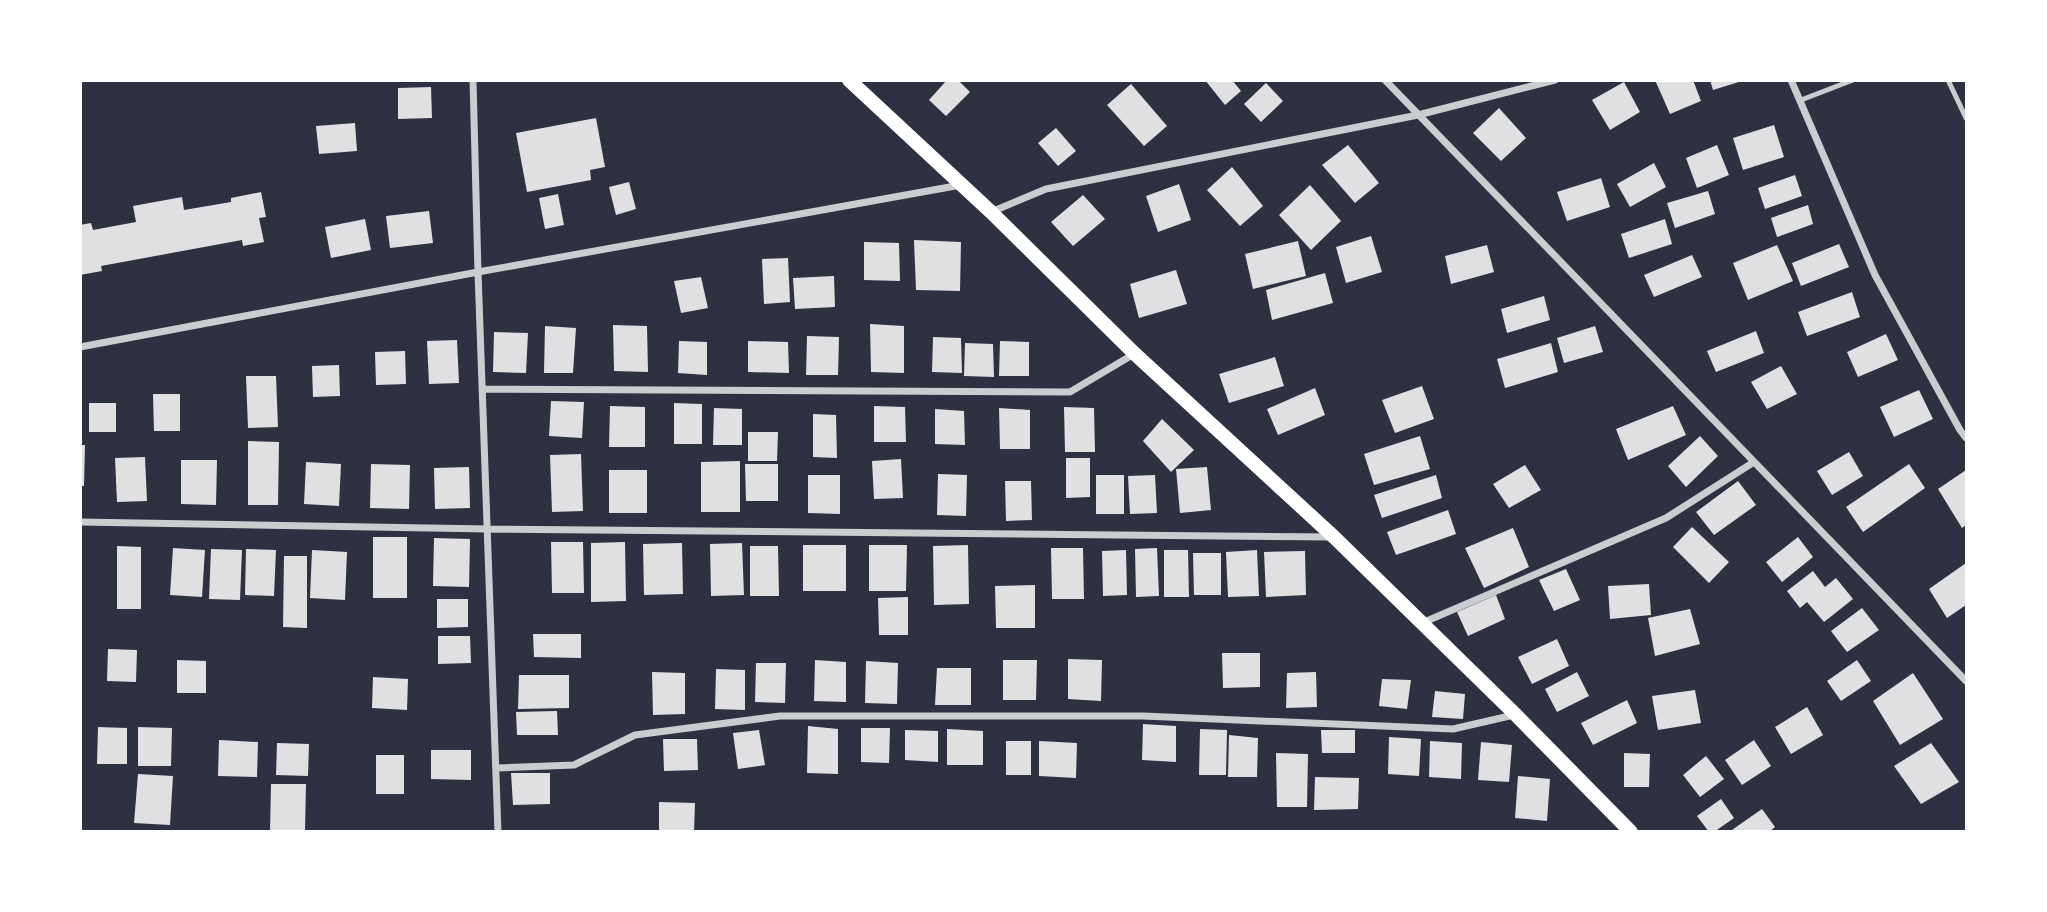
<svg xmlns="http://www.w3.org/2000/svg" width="2047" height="912" viewBox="0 0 2047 912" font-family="'IBM Plex Sans',sans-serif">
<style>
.building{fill:#e0e0e3}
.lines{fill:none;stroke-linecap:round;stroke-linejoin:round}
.service{stroke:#caccd0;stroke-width:5}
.minor{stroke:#caccd0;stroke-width:7}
.secondary{stroke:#fff;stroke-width:14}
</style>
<rect width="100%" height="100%" fill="#2d3142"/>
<path class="building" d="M947,80H958L970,92L946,116L929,100Z
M1205,80H1232L1241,91L1225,105Z
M1655,80H1693L1701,101L1670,114Z
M1710,80H1742V81L1713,90Z
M1624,82L1640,112L1610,130L1592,100Z
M1266,83L1283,101L1261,122L1244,104Z
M1131,84L1167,126L1144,146L1107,105Z
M431,87L432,118L398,119V88Z
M1499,108L1526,138L1501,161L1473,133Z
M596,118L605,167L590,170L591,180L527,192L516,133Z
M355,123L357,151L319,154L316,126Z
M1774,125L1784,157L1743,170L1733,138Z
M1056,128L1076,151L1058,166L1038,143Z
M1348,145L1379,183L1355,203L1322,165Z
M1717,145L1729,175L1697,188L1686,158Z
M1654,163L1666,187L1630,207L1617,184Z
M1232,167L1263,206L1240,226L1207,190Z
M1795,175L1802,196L1765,209L1758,188Z
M1601,178L1610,207L1567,221L1557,192Z
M629,182L636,209L616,215L609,187Z
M1179,184L1191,220L1158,232L1146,196Z
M1310,185L1341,221L1311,250L1279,215Z
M1708,191L1715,214L1675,228L1667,203Z
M261,192L266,217L259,218L264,242L243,246L242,240L101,266L102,271L80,275V225L91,223L93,230L136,222L133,206L182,197L184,210L231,202V198Z
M558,194L564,225L545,229L539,198Z
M1083,195L1105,219L1073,246L1051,222Z
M1808,205L1813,224L1777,237L1771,218Z
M429,211L433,243L390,248L386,216Z
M365,219L371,250L331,258L325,227Z
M1665,219L1672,244L1629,258L1621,234Z
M1371,236L1382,272L1346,283L1336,247Z
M914,240L961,242L960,291L916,290Z
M1298,241L1306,276L1253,289L1245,254Z
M864,242L899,243L900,281L864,280Z
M1839,244L1849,267L1801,286L1792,263Z
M1487,245L1494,272L1451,284L1445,256Z
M1777,245L1793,281L1748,300L1733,263Z
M1692,255L1702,277L1654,297L1644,275Z
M788,258L790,302L764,304L762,259Z
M1176,270L1187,304L1139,318L1130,284Z
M1325,273L1333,303L1272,320L1266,290Z
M834,276L835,307L795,309L793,278Z
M701,277L708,308L681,313L674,281Z
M1852,292L1860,317L1807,336L1798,312Z
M1544,296L1550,320L1507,333L1501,309Z
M870,324L904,326V373L871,372Z
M613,325L647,326L648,372L614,371Z
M545,326L576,328L573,373H544Z
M1595,326L1603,352L1564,363L1557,338Z
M1756,331L1764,353L1716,372L1707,351Z
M494,332L528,333L526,373L493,372Z
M1886,334L1898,360L1858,377L1847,352Z
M807,336L839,337L838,375H806Z
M933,337L961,338L962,373L932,372Z
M457,340L459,383L429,384L427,341Z
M679,341L707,342V375L678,373Z
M748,341L788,342L789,373L748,372Z
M1000,341L1029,342V376H999Z
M965,343L993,344L994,377L964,376Z
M1551,343L1558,372L1505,388L1497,359Z
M405,351L406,384L376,385L375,352Z
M1275,357L1284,386L1229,403L1219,374Z
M339,365L340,396L313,397L312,366Z
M1781,366L1797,394L1767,409L1751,382Z
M246,376H276L278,427L248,428Z
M1422,386L1434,419L1395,433L1382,400Z
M1315,388L1325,415L1278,435L1267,409Z
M1919,390L1933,419L1894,437L1880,407Z
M153,394H180V431H154Z
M551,401L584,402L582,438L549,436Z
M89,403H116V432H89Z
M674,403L702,404V444H674Z
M610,406L645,407V447H609Z
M874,406L905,407L906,442H874Z
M1673,406L1686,435L1628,460L1616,429Z
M1064,407L1094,408L1095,452H1065Z
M714,408L742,409V445H713Z
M999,408L1030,410V449H1000Z
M935,409L964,411L965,445L935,444Z
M813,414L836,415L837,458L813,457Z
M1162,419L1194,450L1171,472L1143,441Z
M748,432H778L777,461H748Z
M1420,436L1430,469L1374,485L1364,454Z
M1700,436L1718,456L1686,487L1668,466Z
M248,441L279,442L278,505H248Z
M80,445H85L84,486H80Z
M1849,452L1863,476L1832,495L1817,471Z
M581,454L583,511L552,512L550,455Z
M145,457L147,501L117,502L115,458Z
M1066,458H1090V497L1066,498Z
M901,459L903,498L874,499L872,461Z
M181,460H217L216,505L181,504Z
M740,461V512H701V462Z
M306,462L341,464L339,506L304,504Z
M371,464L410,465L409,509L370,508Z
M745,464H778V501H746Z
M1909,464L1925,488L1863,532L1846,507Z
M1525,465L1541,490L1509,508L1493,484Z
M469,467L470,508L435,509L434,468Z
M1207,467L1211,510L1180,513L1176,469Z
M609,470H647V513H609Z
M1966,470V525L1962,528L1938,489Z
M938,474L967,475L966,516L937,515Z
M808,475H840V514L808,513Z
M1096,475H1124V514H1096Z
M1155,475L1157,513L1130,514L1128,476Z
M1436,475L1442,498L1382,518L1374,495Z
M1005,481H1031L1032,520L1006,521Z
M1738,481L1756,505L1714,535L1696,512Z
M1448,510L1456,534L1396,555L1387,532Z
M1692,527L1729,562L1709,583L1673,547Z
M1513,528L1529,567L1484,588L1465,548Z
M373,537H407V598H373Z
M1798,537L1813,557L1782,582L1766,562Z
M434,538L470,539L469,587L433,586Z
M551,542H583L584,593H552Z
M625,542L626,601L591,602V543Z
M682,543L683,594L644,595L643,544Z
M742,543L744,595L711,596L710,544Z
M803,545H846V591H803Z
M869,545H907L906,591H869Z
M968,545L969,604L934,605L933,546Z
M117,546L141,547V609H117Z
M750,546H778L779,596H750Z
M173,548L205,550L202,597L170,595Z
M1051,548H1083L1084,599H1052Z
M1157,548L1159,596L1136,597L1135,549Z
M211,549L242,550L240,600L209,599Z
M246,549L276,550L274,596L245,595Z
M312,550L347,552L345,600L310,598Z
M1126,550L1127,595L1103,596L1102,551Z
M1164,550H1188L1189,597H1164Z
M1257,550L1259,596L1228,597L1226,552Z
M1305,551L1306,595L1266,597L1264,552Z
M1193,553H1221V595H1194Z
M284,556H307V628L283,627Z
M1966,563V605L1947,618L1929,589Z
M1566,569L1580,600L1554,611L1539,580Z
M1813,571L1825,587L1836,578L1853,599L1824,622L1807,602L1800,608L1787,591Z
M1649,584L1651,615L1610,619L1608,586Z
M1035,585V628H996L995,586Z
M1496,595L1505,619L1468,636L1457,612Z
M908,597V635H879L878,598Z
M437,599H468V627L437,628Z
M1862,608L1879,630L1847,652L1831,631Z
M1690,609L1700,644L1655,656L1648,618Z
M533,634H581V658L534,657Z
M438,636H470L471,663L438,664Z
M1557,639L1569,666L1532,684L1518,657Z
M108,649L137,650L136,682L107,681Z
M1222,653H1260V687L1223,688Z
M1068,659L1102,660L1101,701L1068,699Z
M177,660L206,661V693H177Z
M815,660L846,662V702L814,701Z
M1003,660H1037L1036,700H1003Z
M1857,660L1871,681L1841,701L1827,681Z
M866,661L898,663L897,704L865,703Z
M756,663H786L785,703L755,702Z
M937,668H971V705H935Z
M716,669L745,670V710L715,709Z
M652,672L685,673V714L653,715Z
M1316,672L1317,707L1286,708L1287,673Z
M1577,672L1589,696L1557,712L1545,689Z
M1913,673L1943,719L1900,745L1873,701Z
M519,675H569V708L518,709Z
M373,677L408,679L407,710L372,708Z
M1382,679L1411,680L1407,709L1379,706Z
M1695,690L1701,723L1658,730L1652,696Z
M1435,691L1465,694L1463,719L1432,717Z
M1627,700L1637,723L1593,745L1581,723Z
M1807,707L1823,735L1791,754L1775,727Z
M557,711L558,735H517L516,712Z
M1143,724L1176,726V762L1142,760Z
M808,726L838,729V774L807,773Z
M98,727L127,728V764H97Z
M138,727L172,728L171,766H138Z
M861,728H890L889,763L861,762Z
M947,729L983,731V765H947Z
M1200,729L1227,730L1226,775H1199Z
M759,730L765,765L738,769L733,733Z
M905,730L938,731V762L905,760Z
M1321,730H1355V753H1322Z
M1229,735L1258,738L1257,777H1228Z
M1389,737L1421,739L1419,776L1388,774Z
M663,739H697L698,770L664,771Z
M219,740L258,742L257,777L218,776Z
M1754,740L1771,766L1742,785L1725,760Z
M1006,741H1031V775H1006Z
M1039,741L1077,743L1076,778L1039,776Z
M1430,741L1462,743L1461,779L1429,777Z
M1481,742L1512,745L1509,782L1478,780Z
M277,743L309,744L308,776L276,775Z
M1931,743L1959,782L1921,804L1894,766Z
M431,750H471V780L431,779Z
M1276,753L1308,754L1307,807H1277Z
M1624,753L1650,754L1649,787H1624Z
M376,755H404V794H376Z
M1706,756L1724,779L1700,797L1683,775Z
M511,773H550V804L513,805Z
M138,774L173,776L170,825L134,823Z
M1518,776L1550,779L1547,821L1515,818Z
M1315,777L1359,778L1358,809L1314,810Z
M271,784H306L305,831H270Z
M1721,799L1734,818L1714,832H1709L1697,816Z
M659,802L695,803L694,832H659Z
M1762,809L1775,827L1769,832H1729Z"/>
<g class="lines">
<path class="service" d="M1948,80L1966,118
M1801,100L1853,80"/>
<path class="minor" d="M473,80L478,272L498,832
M1385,80L1966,681
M1791,80L1875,275L1960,430L1966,438
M991,212L1046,189L1418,115L1555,80
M80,347L478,272L961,185
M482,389L1070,392L1134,354
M80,522L487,529L1333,537
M1422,623L1666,518L1754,462
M496,768L574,765L635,735L780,716H1143L1453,729L1514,715"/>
<path class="secondary" d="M849,80L991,212L1135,354L1334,537L1515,714L1631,832"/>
</g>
<rect width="2047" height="912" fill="none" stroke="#ffffff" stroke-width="164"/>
</svg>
